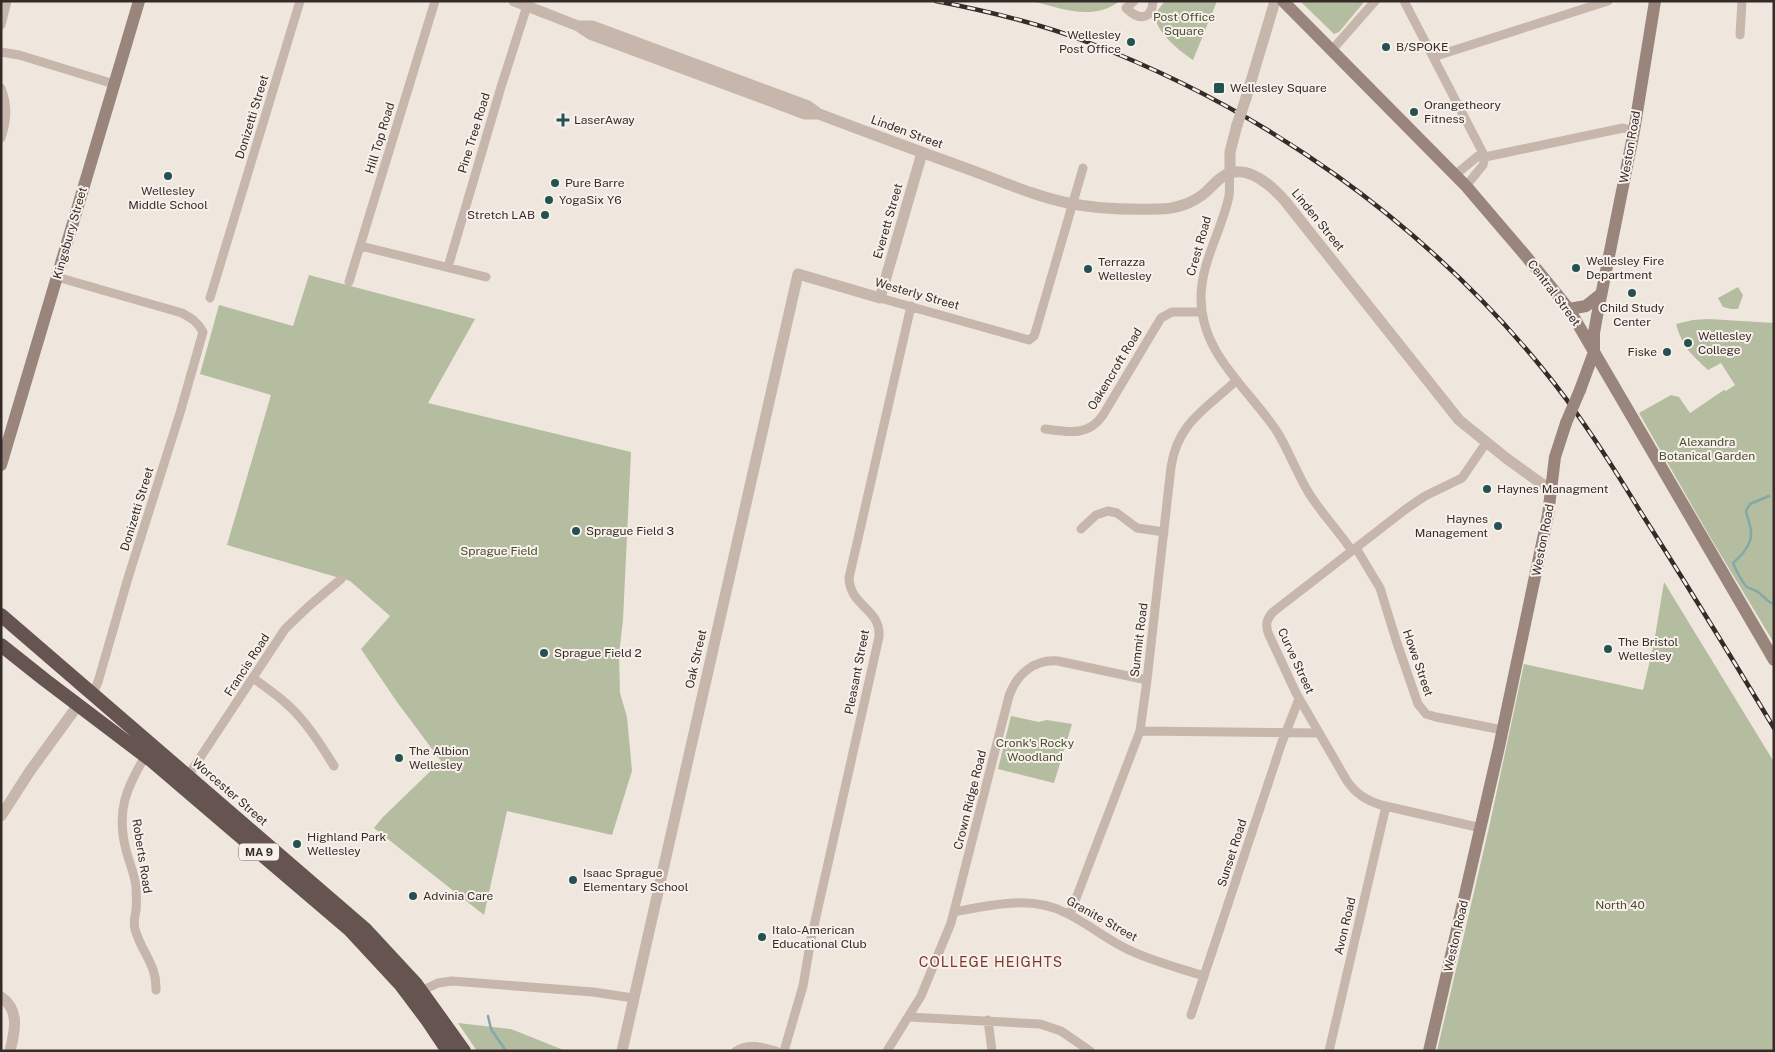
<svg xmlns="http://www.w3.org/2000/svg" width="1775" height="1052" viewBox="0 0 1775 1052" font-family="'Public Sans',sans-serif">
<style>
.green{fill:#b5bda0}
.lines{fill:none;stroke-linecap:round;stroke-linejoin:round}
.stream{stroke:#80a9a8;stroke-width:2.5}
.minor{stroke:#c6b6ab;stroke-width:9}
.tertiary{stroke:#c6b6ab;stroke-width:11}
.secondary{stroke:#9a857d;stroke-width:12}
.trunk{stroke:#65544f;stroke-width:14}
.rail-casing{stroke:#352c29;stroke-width:4.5}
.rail{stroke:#f8f0ea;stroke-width:2.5;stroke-dasharray:8;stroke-linecap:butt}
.tertiary-bridge{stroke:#c6b6ab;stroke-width:11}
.secondary-bridge{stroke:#9a857d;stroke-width:12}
.poi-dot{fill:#245251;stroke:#f8f0ea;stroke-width:2}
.labels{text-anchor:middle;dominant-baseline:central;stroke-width:4;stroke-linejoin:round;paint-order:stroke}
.shield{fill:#f8f0ea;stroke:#706763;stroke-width:1}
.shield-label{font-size:11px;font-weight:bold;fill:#352c29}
.park-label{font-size:12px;fill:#475030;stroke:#f8f0ea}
.poi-label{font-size:12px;fill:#352c29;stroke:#f8f0ea;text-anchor:start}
.street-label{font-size:12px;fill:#352c29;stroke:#f8f0ea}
.neighbourhood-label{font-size:14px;letter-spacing:1px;fill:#7a392c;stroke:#f8f0ea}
</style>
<rect width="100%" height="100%" fill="#efe6de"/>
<path class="green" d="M1031,1H1120C1091,22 1063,8 1031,1Z
M1165,1H1217L1193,60C1182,53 1153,30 1156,15C1157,10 1162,5 1165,1Z
M1300,1H1365L1339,32L1334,34Z
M309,275L475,319L428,403L631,452L623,620L619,654L620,693L627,717L632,771L612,835L507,811L484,915L374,828L383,817L441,761L397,702L361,649L390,616L350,581L227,545L271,395L200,374L219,305L293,326Z
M1738,287L1743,295L1738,309H1731L1723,307L1718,298Z
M1709,319L1774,323V643L1710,537L1639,413L1671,395L1679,397L1690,413L1724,390L1726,391L1735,385L1721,363L1708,370C1691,354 1683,348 1676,324L1693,320Z
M1664,582L1774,762V1051H1437L1490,823L1524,664L1643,690L1654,643Z
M1011,716L1039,722L1047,720L1072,724L1054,783L998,769Z
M458,1023L511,1029L566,1051H477Z"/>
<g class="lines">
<path class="stream" d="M1769,496L1750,504L1746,511C1747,518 1751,525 1751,532C1752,544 1741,556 1733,563C1735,568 1743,584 1747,587C1751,589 1755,590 1758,592C1764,596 1767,602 1774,604
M488,1016L491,1029L506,1051"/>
<path class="minor" d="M1134,1L1126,8C1133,15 1141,20 1149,14L1152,8L1153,1
M1404,1L1485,157
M1,25L7,1
M1740,35L1742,1
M1332,50L1375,1
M1,52L19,55L114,84
M1433,57L1608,1
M1,88C8,107 7,119 1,138
M1230,173C1229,181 1230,188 1229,196C1222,230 1201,262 1201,298C1201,354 1247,387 1276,430C1288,449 1296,471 1307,490C1320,512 1338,530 1352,551
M1455,175L1478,156L1485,157L1623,128L1634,131
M1466,186L1483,165L1485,157
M361,246L486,277
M448,267L501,87L527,6
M57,277L182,313C191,318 198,322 203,332L180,413L128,578L98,682L92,695
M349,282L435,1
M210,298L300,1
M880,298L1029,340L1034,336L1036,330L1083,168
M1045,429C1068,432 1088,437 1103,415L1161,318L1172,312H1202
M1081,529L1096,515L1108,511L1117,513L1137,528L1164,532
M1356,548L1380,588L1397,643L1418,704L1426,714L1436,717L1503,730
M253,678C271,691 290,704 303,721C315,735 324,750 334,766
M1140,731L1319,733
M146,755C126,788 116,811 126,850C129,862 135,875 136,887C136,894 137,903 136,910C135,917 133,922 135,929C141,952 157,964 156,990
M188,776L285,629L309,606L341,579
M1481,828L1381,805C1366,800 1356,794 1347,781L1296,693L1269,635C1265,626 1266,619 1273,612L1406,509L1425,496L1462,478L1486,443
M954,912C990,905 1032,895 1066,913C1087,923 1105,938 1125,948C1148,960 1179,968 1204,976
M1070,914L1140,731L1147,680L1171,467C1178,422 1206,409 1237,380
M421,991L438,983L452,981L593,992L633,998
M1191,1015L1282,742L1299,699
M909,1017L1040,1024L1061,1031L1090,1051
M988,1020L992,1051
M736,1051C749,1043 762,1047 776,1051
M784,1051L803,986L811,939L879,637C881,608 850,607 849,578L911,306
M887,1051L921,996L951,923L1009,696C1017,674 1034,659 1058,661L1147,680
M1329,1051L1386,806"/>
<path class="tertiary" d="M514,1L578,26L590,34L805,114H819
M578,26H592L808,106L819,114C869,133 918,151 968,169C1001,181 1034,196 1068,203C1097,209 1129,210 1159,209C1176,209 1194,203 1207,191C1213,185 1219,178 1227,174C1249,165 1272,186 1285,201L1459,420L1506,458L1542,484L1551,487
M1246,98L1275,1
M1230,173V152L1237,125
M1,816L30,771L78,705
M1,997C20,1010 15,1031 10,1051
M622,1051L798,274L880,298L922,153"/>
<path class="secondary" d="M1283,1L1466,186L1525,255L1569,309L1774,660
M1569,309L1586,306L1601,294
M1580,390L1594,352V333L1597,316L1634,131L1655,1
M1,465L139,1
M1429,1051L1499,747L1548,515L1555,457L1566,423"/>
<path class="trunk" d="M1,615L365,929L416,984L464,1051
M1,645L45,680L152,761L350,930L401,985L428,1021L448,1051"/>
<g class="rail-casing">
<path id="rail" d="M936,1C987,11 1039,23 1087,42C1264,109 1423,222 1542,368C1579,413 1610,462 1640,511C1686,583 1730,655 1774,728"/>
</g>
<use href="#rail" class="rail"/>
<path class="tertiary-bridge" d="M1237,125L1246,98"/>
<path class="secondary-bridge" d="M1566,423L1580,390"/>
</g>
<g class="poi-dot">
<circle cx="1131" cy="42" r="5"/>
<circle cx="1386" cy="47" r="5"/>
<rect x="1213" y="82" width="12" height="12" rx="2.5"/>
<circle cx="1414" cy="112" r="5"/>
<path d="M560.5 112.5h5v5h5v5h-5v5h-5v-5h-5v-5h5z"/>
<circle cx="168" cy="176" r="5"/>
<circle cx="555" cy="183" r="5"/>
<circle cx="549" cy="200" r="5"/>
<circle cx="545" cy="215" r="5"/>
<circle cx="1576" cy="268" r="5"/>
<circle cx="1088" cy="269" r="5"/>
<circle cx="1632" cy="293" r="5"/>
<circle cx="1688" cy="343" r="5"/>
<circle cx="1667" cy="352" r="5"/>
<circle cx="1487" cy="489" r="5"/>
<circle cx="1498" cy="526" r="5"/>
<circle cx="576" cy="531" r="5"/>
<circle cx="1608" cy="649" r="5"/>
<circle cx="544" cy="653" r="5"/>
<circle cx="399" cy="758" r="5"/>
<circle cx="297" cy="844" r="5"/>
<circle cx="573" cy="880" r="5"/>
<circle cx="413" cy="896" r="5"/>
<circle cx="762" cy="937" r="5"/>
</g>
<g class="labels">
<rect class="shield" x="239" y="843.5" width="40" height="17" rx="4"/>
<g class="shield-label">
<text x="259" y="852">MA 9</text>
</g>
<g class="park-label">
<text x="1184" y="17">Post Office<tspan x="1184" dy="14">Square</tspan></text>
<text x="1707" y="442">Alexandra<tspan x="1707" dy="14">Botanical Garden</tspan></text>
<text x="499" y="551">Sprague Field</text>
<text x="1035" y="743">Cronk's Rocky<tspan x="1035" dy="14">Woodland</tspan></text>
<text x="1620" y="905">North 40</text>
</g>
<g class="poi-label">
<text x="1121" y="35" text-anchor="end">Wellesley<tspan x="1121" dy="14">Post Office</tspan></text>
<text x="1396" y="47">B/SPOKE</text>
<text x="1230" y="88">Wellesley Square</text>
<text x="1424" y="105">Orangetheory<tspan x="1424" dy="14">Fitness</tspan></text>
<text x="574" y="120">LaserAway</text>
<text x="565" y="183">Pure Barre</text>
<text x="168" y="191" text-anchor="middle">Wellesley<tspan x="168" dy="14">Middle School</tspan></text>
<text x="559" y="200">YogaSix Y6</text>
<text x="535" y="215" text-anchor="end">Stretch LAB</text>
<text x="1586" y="261">Wellesley Fire<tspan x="1586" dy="14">Department</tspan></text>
<text x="1098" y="262">Terrazza<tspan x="1098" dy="14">Wellesley</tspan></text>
<text x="1632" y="308" text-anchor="middle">Child Study<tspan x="1632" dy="14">Center</tspan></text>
<text x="1698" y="336">Wellesley<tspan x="1698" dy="14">College</tspan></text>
<text x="1657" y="352" text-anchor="end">Fiske</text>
<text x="1497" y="489">Haynes Managment</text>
<text x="1488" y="519" text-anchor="end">Haynes<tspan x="1488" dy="14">Management</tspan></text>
<text x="586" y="531">Sprague Field 3</text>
<text x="1618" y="642">The Bristol<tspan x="1618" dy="14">Wellesley</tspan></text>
<text x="554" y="653">Sprague Field 2</text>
<text x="409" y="751">The Albion<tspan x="409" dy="14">Wellesley</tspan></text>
<text x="307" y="837">Highland Park<tspan x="307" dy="14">Wellesley</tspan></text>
<text x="583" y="873">Isaac Sprague<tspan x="583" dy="14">Elementary School</tspan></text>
<text x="423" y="896">Advinia Care</text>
<text x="772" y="930">Italo-American<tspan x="772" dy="14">Educational Club</tspan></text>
</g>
<g class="street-label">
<text transform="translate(252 117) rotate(-73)">Donizetti Street</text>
<text transform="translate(907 132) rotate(20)">Linden Street</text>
<text transform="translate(474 133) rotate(-73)">Pine Tree Road</text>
<text transform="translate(380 138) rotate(-73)">Hill Top Road</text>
<text transform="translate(1630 147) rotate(-80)">Weston Road</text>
<text transform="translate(1318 220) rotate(51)">Linden Street</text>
<text transform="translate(888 221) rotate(-74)">Everett Street</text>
<text transform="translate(70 233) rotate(-74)">Kingsbury Street</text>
<text transform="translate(1199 246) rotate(-74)">Crest Road</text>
<text transform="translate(1554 293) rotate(53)">Central Street</text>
<text transform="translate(917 294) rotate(16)">Westerly Street</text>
<text transform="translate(1115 369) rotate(-59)">Oakencroft Road</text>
<text transform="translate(137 509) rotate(-73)">Donizetti Street</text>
<text transform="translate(1543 540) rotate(-79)">Weston Road</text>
<text transform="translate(1139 640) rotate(-83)">Summit Road</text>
<text transform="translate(696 659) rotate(-77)">Oak Street</text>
<text transform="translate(1296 661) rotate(65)">Curve Street</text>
<text transform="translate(1418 663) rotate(71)">Howe Street</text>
<text transform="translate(247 665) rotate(-57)">Francis Road</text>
<text transform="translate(857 672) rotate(-79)">Pleasant Street</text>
<text transform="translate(230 792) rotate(41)">Worcester Street</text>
<text transform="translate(970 800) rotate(-76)">Crown Ridge Road</text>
<text transform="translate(1232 853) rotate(-72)">Sunset Road</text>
<text transform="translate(142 856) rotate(81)">Roberts Road</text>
<text transform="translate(1102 919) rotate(29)">Granite Street</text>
<text transform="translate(1345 926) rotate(-77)">Avon Road</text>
<text transform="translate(1456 936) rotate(-77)">Weston Road</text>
</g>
<g class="neighbourhood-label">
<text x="991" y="962">COLLEGE HEIGHTS</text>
</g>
</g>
<rect width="1775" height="1052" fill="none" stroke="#352c29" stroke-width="5"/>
</svg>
